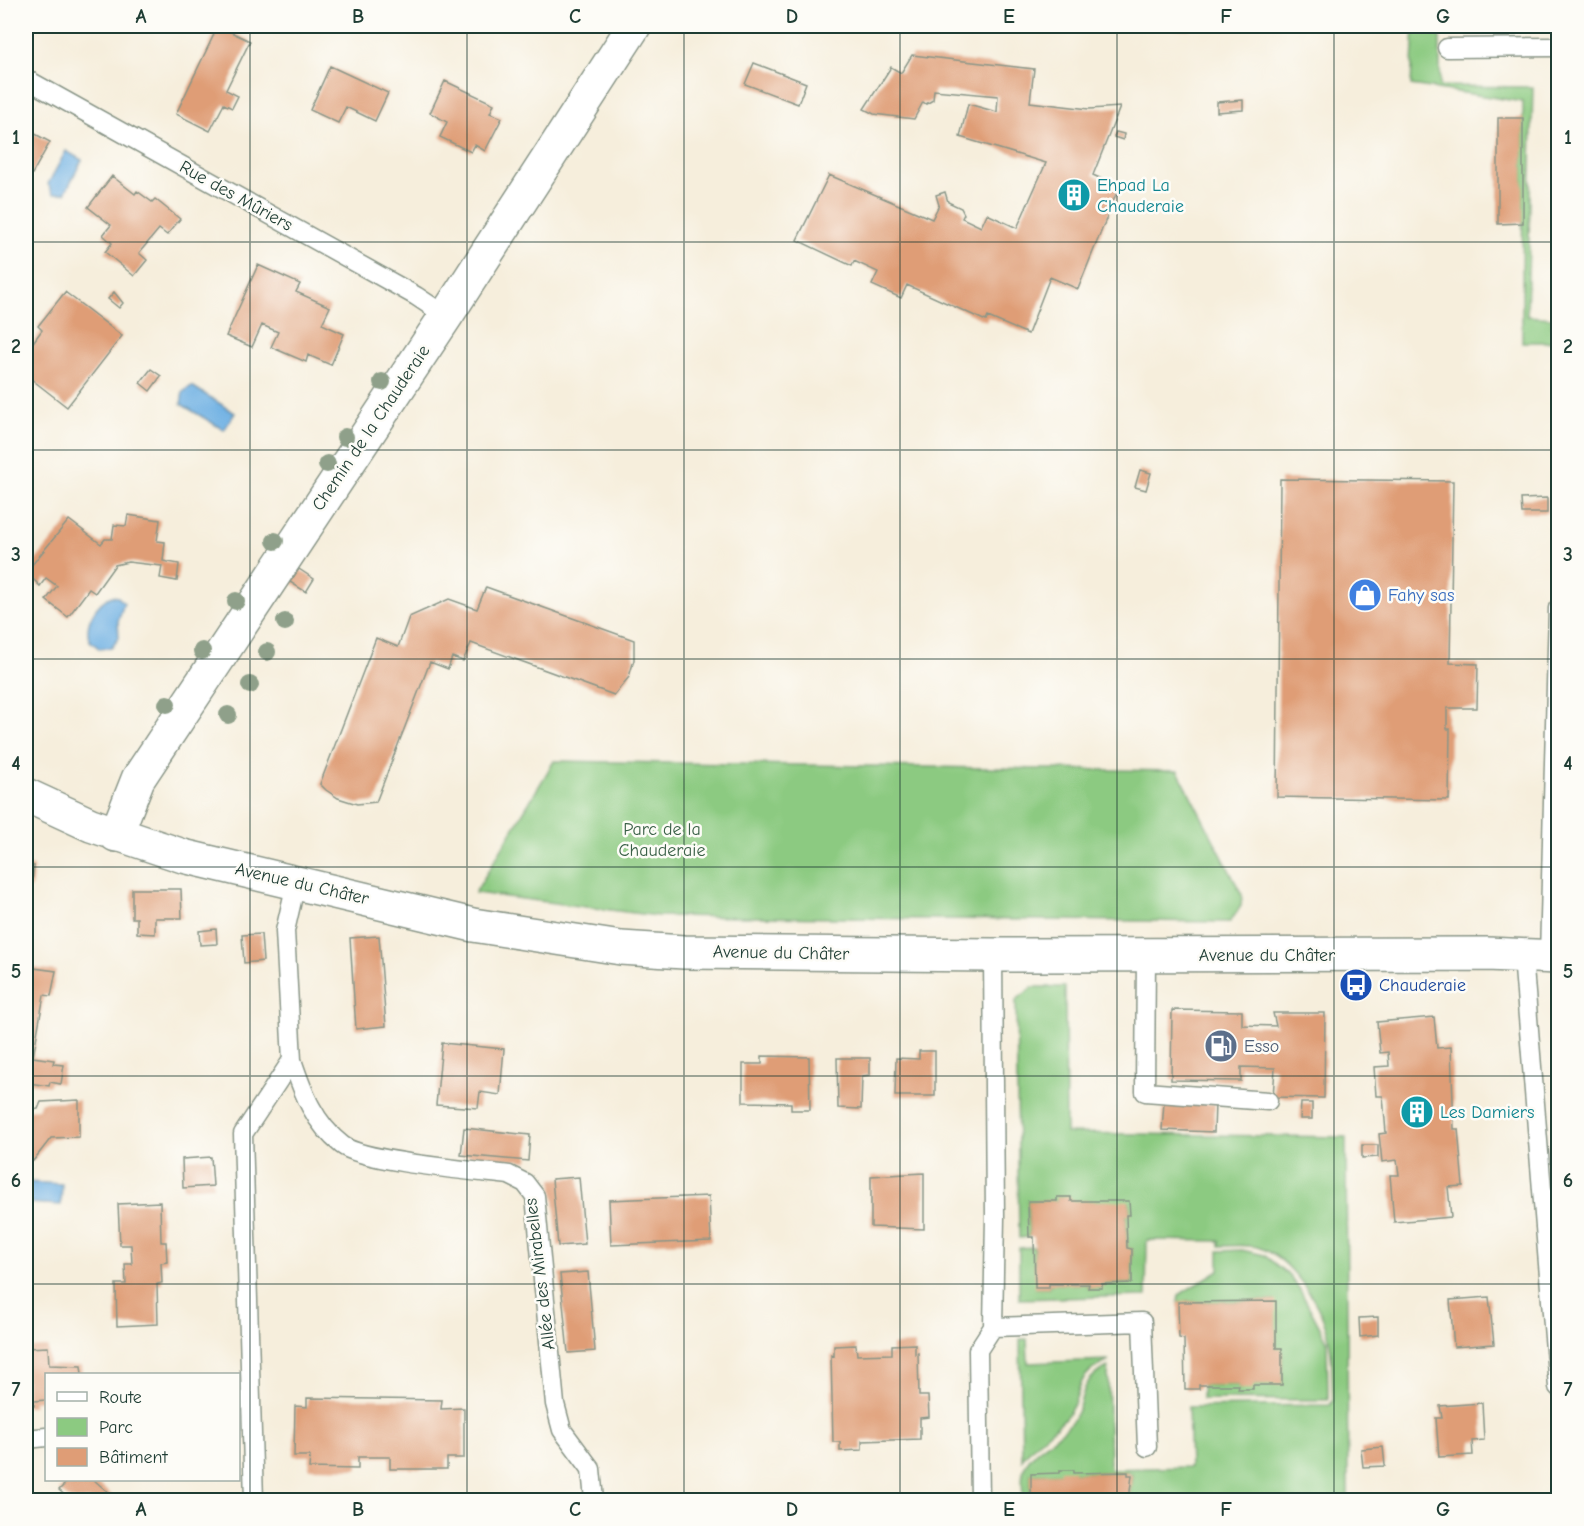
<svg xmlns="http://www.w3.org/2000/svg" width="1584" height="1526" viewBox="0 0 1584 1526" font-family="'Comic Neue',sans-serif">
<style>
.green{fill:#8cca81;stroke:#56845a;stroke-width:1.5}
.water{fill:#6eb0e3;stroke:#46768c;stroke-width:1.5}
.building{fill:#df9d76}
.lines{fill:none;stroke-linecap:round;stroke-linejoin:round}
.service-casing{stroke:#8a9688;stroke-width:21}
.minor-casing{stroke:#8a9688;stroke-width:36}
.primary-casing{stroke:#8a9688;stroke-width:36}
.service{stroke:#fff;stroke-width:18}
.minor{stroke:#fff;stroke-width:33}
.primary{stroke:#fff;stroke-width:33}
.tree{fill:#8fa08a}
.grid{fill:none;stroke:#1f3d34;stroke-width:1.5;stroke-opacity:0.55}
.labels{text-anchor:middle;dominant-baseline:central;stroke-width:5;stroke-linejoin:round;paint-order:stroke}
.culture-label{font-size:18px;fill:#0d838f;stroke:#fdfcf7;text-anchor:start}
.street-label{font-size:18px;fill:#1f3d34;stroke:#fdfcf7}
.shop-label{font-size:18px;fill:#366cbe;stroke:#fdfcf7;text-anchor:start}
.park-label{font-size:18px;fill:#3a6047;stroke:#fdfcf7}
.transit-label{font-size:18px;fill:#164399;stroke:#fdfcf7;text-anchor:start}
.service-label{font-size:18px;fill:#4e5e75;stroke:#fdfcf7;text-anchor:start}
.neatline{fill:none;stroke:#1f3d34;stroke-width:2}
.grid-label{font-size:20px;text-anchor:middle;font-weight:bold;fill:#1f3d34}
</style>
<rect width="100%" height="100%" fill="#fdfcf7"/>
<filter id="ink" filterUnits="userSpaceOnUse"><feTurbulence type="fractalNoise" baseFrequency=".0167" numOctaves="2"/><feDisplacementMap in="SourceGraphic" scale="12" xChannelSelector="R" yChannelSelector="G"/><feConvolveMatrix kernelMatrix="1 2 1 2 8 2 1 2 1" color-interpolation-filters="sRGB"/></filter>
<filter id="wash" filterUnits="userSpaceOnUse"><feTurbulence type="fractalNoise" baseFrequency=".008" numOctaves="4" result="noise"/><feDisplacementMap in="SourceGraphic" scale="24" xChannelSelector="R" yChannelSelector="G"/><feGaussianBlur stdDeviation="1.35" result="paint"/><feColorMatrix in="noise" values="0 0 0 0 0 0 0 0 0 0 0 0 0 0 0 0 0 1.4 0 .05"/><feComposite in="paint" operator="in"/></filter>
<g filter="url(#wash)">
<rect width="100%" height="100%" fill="#f6eedc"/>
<path class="green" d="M1414,26H1440V86L1533,87L1527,316L1552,318V342H1522L1523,102L1411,85Z
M554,761L1178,771L1242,895L1241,906L1230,922L658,916L475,893Z
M1033,987H1065L1066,1133L1346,1137L1348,1500H1129L1132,1475L1128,1472L1031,1474V1500H1023C1023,1489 1020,1474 1026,1464C1036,1447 1055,1440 1068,1426C1089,1403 1073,1383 1108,1367L1110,1469L1190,1467L1188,1407L1330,1405L1333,1400C1332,1380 1333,1358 1329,1339C1323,1307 1290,1256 1257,1247C1245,1244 1232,1246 1220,1246V1241L1147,1240L1146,1296L1019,1299V1248L1034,1247L1036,1288H1049V1284H1089L1088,1288H1102V1284L1132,1283V1249L1127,1248L1126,1215L1130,1214L1129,1202L1071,1201L1070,1197H1058L1057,1201H1028L1029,1237L1019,1238L1016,1000Z
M1242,1250L1264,1255L1290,1276L1300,1290L1327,1341L1328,1400L1202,1399V1385H1239V1389L1253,1385L1282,1384V1349L1276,1348L1275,1301L1178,1302L1179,1295L1219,1270V1251Z
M1020,1339H1027L1028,1363L1109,1360C1067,1379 1087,1395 1063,1420C1049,1434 1034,1443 1022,1459Z"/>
<path class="water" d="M66,151L82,160L65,193L53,194L48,184Z
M192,386L235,413L224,430L181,404L183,392Z
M112,596L118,597L124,603L118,621L119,638L112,647L100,649L90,641C83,625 96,602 112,596Z
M26,1182L62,1184L61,1205L26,1203Z"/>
<g id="blocks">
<path class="building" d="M218,26L250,41L226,90L238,96L232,108L224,104L210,131L176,114Z
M1168,26H1190V30L1167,29Z
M912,55L1034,69L1030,102L1089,109L1120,107L1093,175L1119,187L1078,289L1050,277L1028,334L988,317L986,321L907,285L901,298L872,285L878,272L854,261L852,266L797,240L829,175L932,219L939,205L936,195L945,192L948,202L961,208L964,214L962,218L981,227L987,214L1017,228L1046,163L960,137L968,104L997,112L998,96L934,90L933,100L926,104L923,102L914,119L874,114L864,109L891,67L901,73Z
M754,63L806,83L798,104L745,84Z
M330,66L388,93L375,121L346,107L338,123L310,110Z
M445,81L494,104L490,113L502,118L485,151L475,145L471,152L440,137L447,122L430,113Z
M1243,100V110L1217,112V102Z
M1498,118H1523V223L1498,224Z
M26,129L50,142L32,174L26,171Z
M1116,132L1124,134L1123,140L1114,137Z
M112,176L135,194L137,191L152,202L155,199L180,219L167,235L159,229L139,253L147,260L134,276L105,252L112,243L103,235L111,225L88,207Z
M258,265L300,284L296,292L330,307L322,324L344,334L331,365L308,355L306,362L271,347L278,332L262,325L252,347L226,336Z
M65,292L122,336L67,407L26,375V352L42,330L38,326Z
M114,292L123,303L119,308L108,299Z
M151,369L161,376L150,391L140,383Z
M1140,470L1151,473L1146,490L1135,487Z
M1280,479L1453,481L1450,663L1478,664L1477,708H1447V729H1450L1449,800L1277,797Z
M1547,498V513H1522L1521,499Z
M128,515L160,520L157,541L165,542L163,561L179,564L177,581L160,578L162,566L128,562L115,565L95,593L89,589L68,617L46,600L57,586L46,578L40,586L26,572L69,520L101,544L105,539H112L114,525L126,526Z
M299,569L314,579L306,592L290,582Z
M486,587L634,640V660L629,677L614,695L471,643L463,661L452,657L448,669L430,662L376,802L357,804L338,798L326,790L320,784L376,638L398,647L409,617L449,599L477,609Z
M26,865L34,866L31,889L26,888Z
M132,889H181L182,918H155V934L137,933V918H132Z
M216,929L217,944L200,945L199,931Z
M261,934L263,961L244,963L242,935Z
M379,936L386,1026L356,1029L350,938Z
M26,967L56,971L51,996L44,995L33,1057L54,1060L53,1064L64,1065L61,1084L50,1082L49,1086L29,1083L27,1095Z
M1172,1010L1242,1011V1025L1276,1026L1273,1013H1325L1324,1098L1273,1097L1275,1068L1241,1067V1081L1171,1080Z
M1434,1017L1437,1048L1451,1047L1454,1129H1458L1463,1186L1448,1187L1451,1217L1394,1222L1390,1175H1399L1397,1160L1382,1162L1379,1134L1386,1133L1383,1096H1376L1374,1067L1389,1066L1388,1052L1380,1053L1377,1022Z
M442,1043L504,1049L500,1095L480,1092L478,1108L436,1105Z
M919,1051H935V1096H895L896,1058L919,1059Z
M762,1056L809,1057L810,1110H791V1103L743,1102V1064H762Z
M837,1058H870V1075L862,1076L861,1109L838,1108Z
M79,1100V1137L51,1138L33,1161L26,1154V1110L38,1109L41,1102Z
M1164,1102L1215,1104L1214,1132L1162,1130Z
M1301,1103H1312V1119H1300Z
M464,1128L530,1135L528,1161L461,1155Z
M1362,1145H1378V1157L1362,1158Z
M211,1157L213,1186L183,1188L182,1159Z
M924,1173V1229L871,1227V1176Z
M579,1177L585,1244L558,1246L552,1179Z
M709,1196L711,1241L611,1245L609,1200Z
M1057,1197H1071V1201H1129L1130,1215H1126L1127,1248L1132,1249V1283L1102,1284V1288H1088L1089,1284H1049V1288H1035L1034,1237H1029L1028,1201H1057Z
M160,1202L161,1242H166L167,1262L161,1263L162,1283L157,1284L158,1324L117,1326L116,1284H126L125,1264H132L131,1245H120L118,1204Z
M588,1272L595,1351L568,1353L560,1274Z
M1489,1297L1494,1344L1454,1347L1450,1300Z
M1276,1301V1348H1282V1385H1253V1389H1238L1239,1385H1199V1389H1185L1184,1339L1179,1338L1178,1302Z
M1378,1317V1335L1360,1337L1359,1318Z
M915,1344V1354L918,1353L919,1396H928L929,1417L920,1418V1439L862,1441V1450L840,1451V1442H833L831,1355L834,1356V1346L856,1345L857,1355L892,1354V1345Z
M48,1347L49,1365L81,1366L82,1374H46V1400L34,1401V1406H26V1348Z
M307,1398L442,1400L441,1409L464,1408V1458H447V1469H390V1457H358V1469L309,1468L310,1456H294L295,1406L307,1407Z
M1482,1403L1484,1440L1472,1441L1473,1455L1439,1457L1436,1418H1442L1440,1406Z
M1383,1447L1385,1466L1363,1467L1361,1449Z
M1060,1470H1074V1473L1128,1472V1475H1132L1129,1500H1031V1474L1060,1473Z
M69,1480H94L117,1500H70L59,1490Z"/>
</g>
</g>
<g filter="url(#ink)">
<use href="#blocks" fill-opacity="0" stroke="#8a9688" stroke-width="1.5"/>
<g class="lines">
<g class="service-casing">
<path id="service" d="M1447,48L1558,47
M26,79L416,296L446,316
M1146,955L1145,1092L1268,1101
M1523,956L1558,1387
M1549,957L1558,608
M292,1060C303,1093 314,1123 342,1145C363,1162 477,1171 509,1175L525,1183L535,1196L555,1404L562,1430L591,1469L594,1500
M993,1327L1142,1322L1147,1447
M26,1443L27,1439L46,1437
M254,1500L243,1134L292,1060L285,931L296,883
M980,1500L978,1350L993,1327L995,1217L993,955"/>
</g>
<g class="minor-casing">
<path id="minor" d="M116,835L138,779L446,316L634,26"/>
</g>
<g class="primary-casing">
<path id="primary" d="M26,795L91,825L183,856L473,925L621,948L684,952L993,955L1487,954L1558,957"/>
</g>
<use href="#service" class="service"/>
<use href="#minor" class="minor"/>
<use href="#primary" class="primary"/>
</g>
<g class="tree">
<circle cx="382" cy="382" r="9"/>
<circle cx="345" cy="437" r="9"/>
<circle cx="327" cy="464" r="9"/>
<circle cx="275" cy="541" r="9"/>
<circle cx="236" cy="601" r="9"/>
<circle cx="285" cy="622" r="9"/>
<circle cx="202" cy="651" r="9"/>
<circle cx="267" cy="652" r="9"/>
<circle cx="250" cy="685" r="9"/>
<circle cx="167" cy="704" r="9"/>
<circle cx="228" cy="715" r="9"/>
</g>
</g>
<path class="grid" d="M250,26V1500M467,26V1500M684,26V1500M900,26V1500M1117,26V1500M1334,26V1500M26,242H1558M26,450H1558M26,659H1558M26,867H1558M26,1076H1558M26,1284H1558"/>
<defs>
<g id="building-disc" transform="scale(1.725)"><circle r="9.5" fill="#0f9aa8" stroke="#fdfcf7"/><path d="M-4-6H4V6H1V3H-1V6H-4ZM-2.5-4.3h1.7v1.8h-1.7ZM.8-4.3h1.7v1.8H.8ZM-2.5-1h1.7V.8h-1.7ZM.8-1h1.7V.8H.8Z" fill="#fff"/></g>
<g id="shop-disc" transform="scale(1.725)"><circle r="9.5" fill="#3f7fe0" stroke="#fdfcf7"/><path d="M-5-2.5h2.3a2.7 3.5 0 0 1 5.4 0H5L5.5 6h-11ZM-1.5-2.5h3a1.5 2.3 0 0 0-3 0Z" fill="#fff"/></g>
<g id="bus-disc" transform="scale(1.725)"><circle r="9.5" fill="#1a4fb4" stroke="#fdfcf7"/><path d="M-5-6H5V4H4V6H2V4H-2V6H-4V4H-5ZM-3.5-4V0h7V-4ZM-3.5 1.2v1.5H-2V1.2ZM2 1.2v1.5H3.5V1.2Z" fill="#fff"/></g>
<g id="fuel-disc" transform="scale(1.725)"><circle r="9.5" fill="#5c6f8a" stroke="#fdfcf7"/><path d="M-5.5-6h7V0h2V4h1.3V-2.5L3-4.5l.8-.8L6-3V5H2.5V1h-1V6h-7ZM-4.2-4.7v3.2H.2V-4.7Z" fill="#fff"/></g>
</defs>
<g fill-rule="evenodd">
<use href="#building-disc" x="1074" y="195"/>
<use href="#shop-disc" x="1365" y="595"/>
<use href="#bus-disc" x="1356" y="985"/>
<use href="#fuel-disc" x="1221" y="1046"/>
<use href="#building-disc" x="1417" y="1112"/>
</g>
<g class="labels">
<g class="culture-label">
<text x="1097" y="185">Ehpad La<tspan x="1097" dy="21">Chauderaie</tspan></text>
<text x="1440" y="1112">Les Damiers</text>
</g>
<g class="street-label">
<text transform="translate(236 196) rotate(29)">Rue des Mûriers</text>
<text transform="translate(371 428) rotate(-56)">Chemin de la Chauderaie</text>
<text transform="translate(302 884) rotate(13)">Avenue du Châter</text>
<text transform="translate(781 953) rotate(1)">Avenue du Châter</text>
<text x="1267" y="955">Avenue du Châter</text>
<text transform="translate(540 1274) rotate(-97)">Allée des Mirabelles</text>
</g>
<g class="shop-label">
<text x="1388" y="595">Fahy sas</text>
</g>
<g class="park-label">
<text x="662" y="829">Parc de la<tspan x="662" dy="21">Chauderaie</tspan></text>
</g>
<g class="transit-label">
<text x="1379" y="985">Chauderaie</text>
</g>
<g class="service-label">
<text x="1244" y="1046">Esso</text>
</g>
</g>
<rect width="1584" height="1526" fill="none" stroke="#fdfcf7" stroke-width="66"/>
<rect x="45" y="1373" width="195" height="108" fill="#fdfcf7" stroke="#a4b0a9" stroke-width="1.5"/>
<rect x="57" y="1392" width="30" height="9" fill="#ffffff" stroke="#a4b0a9" stroke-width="1.5"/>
<text x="99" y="1403" font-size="18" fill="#1f3d34">Route</text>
<rect x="57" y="1418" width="30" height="18" fill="#8cca81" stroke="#a4b0a9" stroke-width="1.5"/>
<text x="99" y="1433" font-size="18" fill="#1f3d34">Parc</text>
<rect x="57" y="1448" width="30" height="18" fill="#df9d76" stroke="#a4b0a9" stroke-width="1.5"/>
<text x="99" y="1463" font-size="18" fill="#1f3d34">Bâtiment</text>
<rect x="33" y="33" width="1518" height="1460" class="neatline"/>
<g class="grid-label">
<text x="141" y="23">A</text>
<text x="358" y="23">B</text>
<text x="575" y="23">C</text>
<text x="792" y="23">D</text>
<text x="1009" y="23">E</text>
<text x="1226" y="23">F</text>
<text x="1443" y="23">G</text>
<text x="16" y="144">1</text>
<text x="1568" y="144">1</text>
<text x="16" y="353">2</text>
<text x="1568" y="353">2</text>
<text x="16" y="561">3</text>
<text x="1568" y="561">3</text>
<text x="16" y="770">4</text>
<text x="1568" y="770">4</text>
<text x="16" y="978">5</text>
<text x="1568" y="978">5</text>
<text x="16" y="1187">6</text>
<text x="1568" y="1187">6</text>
<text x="16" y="1396">7</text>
<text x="1568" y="1396">7</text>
<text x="141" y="1516">A</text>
<text x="358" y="1516">B</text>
<text x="575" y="1516">C</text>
<text x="792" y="1516">D</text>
<text x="1009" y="1516">E</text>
<text x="1226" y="1516">F</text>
<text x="1443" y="1516">G</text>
</g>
</svg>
